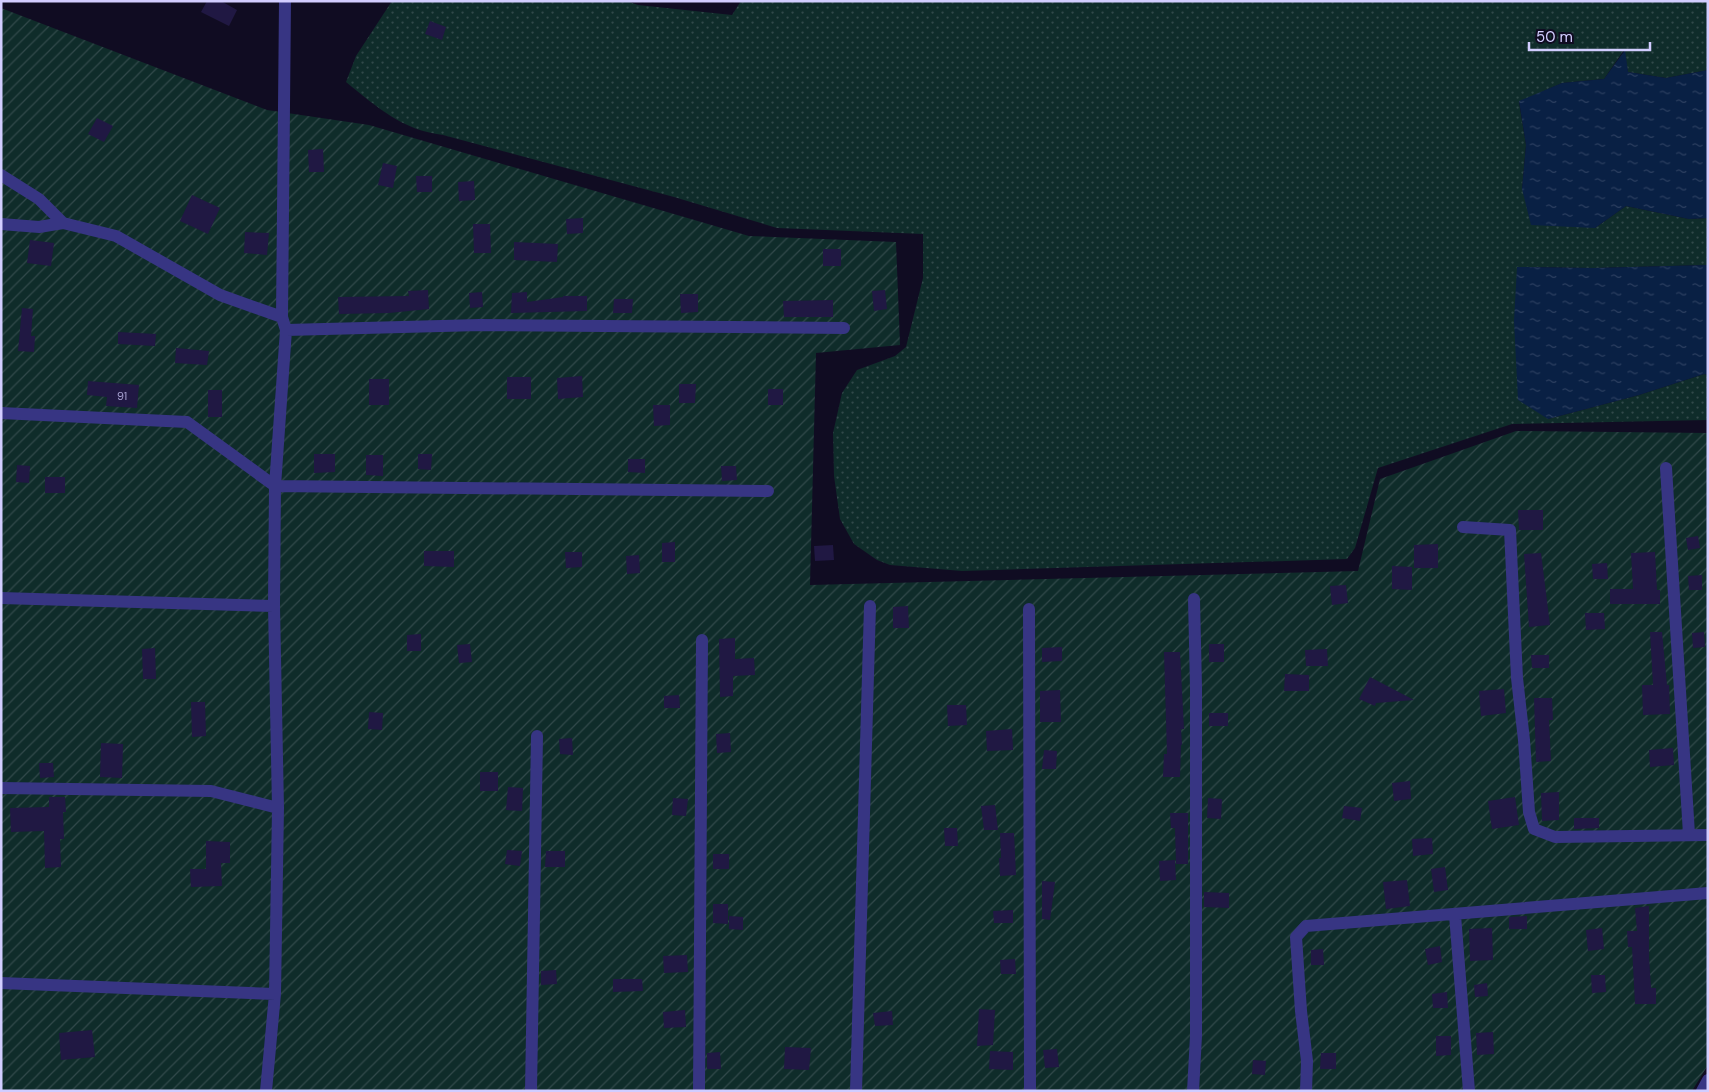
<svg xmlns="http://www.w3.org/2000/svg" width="1709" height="1092" viewBox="0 0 1709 1092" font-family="'DM Sans',sans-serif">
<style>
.grass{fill:url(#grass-dots)}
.garden{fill:url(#garden-furrows)}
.water{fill:url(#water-ripples)}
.building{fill:#201843}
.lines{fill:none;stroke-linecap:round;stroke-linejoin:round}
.minor{stroke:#373583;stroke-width:12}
.labels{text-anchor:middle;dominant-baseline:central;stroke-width:4;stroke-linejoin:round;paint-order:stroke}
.number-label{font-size:11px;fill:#a6a0d0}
</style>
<defs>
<pattern id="grass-dots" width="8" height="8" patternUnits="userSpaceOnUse" patternTransform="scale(1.25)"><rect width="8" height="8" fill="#0f2c2a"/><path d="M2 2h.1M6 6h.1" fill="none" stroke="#31494a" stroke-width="1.8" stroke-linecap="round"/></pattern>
<pattern id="garden-furrows" width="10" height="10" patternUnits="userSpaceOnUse" patternTransform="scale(1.25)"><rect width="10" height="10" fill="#0f2c2a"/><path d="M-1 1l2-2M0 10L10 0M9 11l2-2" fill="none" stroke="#31494a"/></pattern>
<pattern id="water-ripples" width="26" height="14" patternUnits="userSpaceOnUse" patternTransform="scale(1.25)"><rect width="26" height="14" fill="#092044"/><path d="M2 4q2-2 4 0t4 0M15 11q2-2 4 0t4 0" fill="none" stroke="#2c3f60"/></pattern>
</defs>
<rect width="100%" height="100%" fill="#100c22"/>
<path class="grass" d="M392,1H627L638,5L732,15L741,1H1708V70L1666,78L1628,72L1624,50L1604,79L1562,83L1519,102L1526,145L1522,189L1595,228L1626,206L1689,219L1708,218V265L1593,268L1517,267L1548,419L1639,395L1704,374L1708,375V420L1512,424L1378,468L1355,548L1347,559L962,571L890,565L877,560L854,544L840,519L834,476L833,433L842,393L857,370L895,356L906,347L923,278V234L777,228L674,197L443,135C402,130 377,107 346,82L356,56Z"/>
<path class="garden" d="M1,8L267,110L369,125L749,236L896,242L900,345L816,353L810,585L1358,571L1380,479L1516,431L1708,433V1065L1692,1091H1Z"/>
<path class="water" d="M1625,50L1628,72L1666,78L1708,70V218L1689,219L1626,206L1595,228L1531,225L1522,189L1526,145L1519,101L1562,83L1604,79Z
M1708,265V375L1704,374L1639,395L1548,419L1518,400L1514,321L1517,267L1593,268Z"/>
<path class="building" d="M207,1H221L237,10L229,26L201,12Z
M430,21L446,27L442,40L425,34Z
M97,118L113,126L104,142L88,134Z
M323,149L324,172H309L308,150Z
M383,163L397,166L393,188L378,185Z
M416,176H432V192H417Z
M474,181L475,200L459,201L458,182Z
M192,195L220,208L208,234L180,221Z
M583,218V233L567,234L566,219Z
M473,224H490L491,253H474Z
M245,232L269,233L267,255L244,253Z
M30,240L54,243L51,266L27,263Z
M514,242L558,244L557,262L514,260Z
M823,249H841V266H823Z
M428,290L429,309L389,313L339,314L338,297L409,296L408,291Z
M885,290L887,309L874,311L872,291Z
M482,292L483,307L470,308L469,293Z
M527,292V302L563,297V296H587V311L511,313L512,293Z
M680,294H698V312L681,313Z
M614,299H633L632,313H613Z
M833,300V317H784L783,301Z
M22,308L33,309L31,336H35L34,352L18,351Z
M118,332L156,334L155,346L118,344Z
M176,348L209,351L207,365L175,363Z
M582,376L583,397L558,399L557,378Z
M507,377H531V399H507Z
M369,379H389V405H369Z
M88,381L139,385L137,408L106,406L107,397L87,395Z
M679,384H696L695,403H679Z
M768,389H783V405H768Z
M208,390H222V417H208Z
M653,405H670V425L654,426Z
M314,454H335V472L314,473Z
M418,454H432L431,470L418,469Z
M366,455H383V476L366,475Z
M628,459H645V473L628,472Z
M17,465L30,466L29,483L16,482Z
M721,466H736L737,480L722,481Z
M45,477H65V493H45Z
M1518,510H1543V530H1519Z
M1698,536L1700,548L1688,550L1686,538Z
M675,542V562H662V543Z
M1438,544V568H1414V545Z
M833,545L834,560L815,561L814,546Z
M424,551H454V567L424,566Z
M565,552H582V567L566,568Z
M1655,552L1657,590H1660V604H1610V589H1633L1631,553Z
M1541,553L1550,625L1529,627L1524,554Z
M639,555L640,573L627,574L626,556Z
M1607,563L1608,579H1593L1592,564Z
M1392,566L1412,567V590L1392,589Z
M1702,575V590H1689L1688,576Z
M1346,585L1348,603L1332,605L1330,586Z
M908,606L909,628H893V607Z
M1585,613H1604L1605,629L1586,630Z
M1650,632H1662L1667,685H1669L1670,714L1643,715L1642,685H1653Z
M1704,632L1705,647L1693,648L1692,633Z
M421,634V651H407V635Z
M735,638V659L754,658L755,675L733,676V696L720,697L719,639Z
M470,644L472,662L459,663L457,645Z
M1209,644H1224V662H1209Z
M1062,647V661L1042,662V648Z
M155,648L156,679H143L142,649Z
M1327,649L1328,666H1306L1305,650Z
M1164,652H1180L1184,729H1181L1182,745H1181L1180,777H1163L1164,754H1167Z
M1531,655H1549V668H1532Z
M1285,674L1309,675V691H1284Z
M1370,677L1414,700L1376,703L1375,706L1359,699Z
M1504,689L1506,713L1481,716L1479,691Z
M1060,690L1061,722H1040V691Z
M679,695L680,708H664V696Z
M1534,698H1552L1553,720H1549L1551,761L1536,762Z
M191,702H205L206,736L192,737Z
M947,705H966L967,725L948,726Z
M369,712L383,713L382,730L368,729Z
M1209,713H1228V726H1209Z
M1012,729L1013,750L987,751L986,731Z
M730,733L731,752L717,753L716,734Z
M572,738L573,755L560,754L559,739Z
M101,743L123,744L122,778L100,777Z
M1673,748L1674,765L1650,767L1649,750Z
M1044,750L1057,751L1056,769H1042Z
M39,763H53L54,777L40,778Z
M480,772H498V791H480Z
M1410,781L1411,799L1394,801L1392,783Z
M508,787L523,788L522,811L506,810Z
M1559,792V820L1542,821L1541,793Z
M49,797H65L66,812H63L64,839H60L61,867L45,868L44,831L11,832L10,808L49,807Z
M1515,797L1519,825L1492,829L1488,801Z
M673,798L688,799L686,816L672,815Z
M1208,798L1222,799L1221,819L1207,818Z
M995,805L998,830H984L981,806Z
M1344,806L1362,808L1360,821L1342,818Z
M1170,813H1188V864H1176L1175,828H1171Z
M1574,818H1599V828L1574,829Z
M944,828H957L958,846H945Z
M1000,833H1014L1016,875L1000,876L999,858H1001Z
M1432,838L1433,854L1413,856L1412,839Z
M206,841L230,842V863H221L222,886L191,887L190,869H206Z
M507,850L522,851L520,866L505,864Z
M546,851H565V867H545Z
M713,854H729V869H713Z
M1175,860L1176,880L1160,881L1159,861Z
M1445,867L1448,890L1434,892L1431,869Z
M1407,880L1410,906L1386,909L1383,882Z
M1042,881L1055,882L1050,920L1042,919Z
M1204,892L1229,893V908L1204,907Z
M713,904H728V924L713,923Z
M1649,906V957L1651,988H1656V1004H1635L1632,947H1628L1627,931H1637L1635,908Z
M1013,910V923H994L993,911Z
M729,916L743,917V930L729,929Z
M1527,916V929H1509V917Z
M1492,928L1493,960L1470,961L1469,929Z
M1602,928L1604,949L1588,951L1586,930Z
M1440,946L1442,962L1428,965L1425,949Z
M1323,949L1324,965H1311V950Z
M687,955L688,972L664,973L663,956Z
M1015,959L1016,974H1001L1000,960Z
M556,970L557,984L541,985V971Z
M1591,975H1605L1606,992L1592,993Z
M613,979H642L643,991L613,992Z
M1487,983L1488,996L1475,997L1474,985Z
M1447,992L1448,1008H1433L1432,994Z
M979,1009L995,1010L993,1045L977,1046Z
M685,1010L686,1027L664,1028L663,1012Z
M892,1011L893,1025L875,1026L873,1013Z
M92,1030L95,1057L61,1060L59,1033Z
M1493,1032L1494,1054L1477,1055L1476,1033Z
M1436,1036H1451V1055L1436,1056Z
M785,1047L811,1048L809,1070L784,1069Z
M1057,1049L1059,1067L1045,1068L1043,1050Z
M990,1051L1013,1052V1070L989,1069Z
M720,1052L721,1069H707V1053Z
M1321,1053H1336V1069H1320Z
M1253,1060L1266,1061L1265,1075L1252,1074Z"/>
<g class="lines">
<path class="minor" d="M1,175L39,199L63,223L116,236L220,295L282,317
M1,224L39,227L63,223
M286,330L480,325L844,328
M1,413L187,422L275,486L768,491
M1666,468L1689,834
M1463,527L1510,530L1517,678L1524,740L1529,812L1534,829L1555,837L1708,835
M1,598L274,606
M1029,609L1030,1091
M1,788L211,791L278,808
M1455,915L1469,1091
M1,983L275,994
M266,1091L275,994L278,808L274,606L275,486L286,330L282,317L285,1
M531,1091L537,736
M699,1091L702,640
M856,1091L870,606
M1193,1091L1196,1036V687L1194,599
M1306,1091L1307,1061L1301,1011L1296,937L1306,926L1708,893
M1702,1091L1708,1080"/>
</g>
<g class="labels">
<g class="number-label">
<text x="122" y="396">91</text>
</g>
</g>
<rect width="1709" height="1092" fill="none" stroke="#d2cdff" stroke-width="5"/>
<path d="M1529 42v8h121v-8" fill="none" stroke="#d2cdff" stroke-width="2.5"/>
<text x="1536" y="42" font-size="15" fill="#d2cdff" stroke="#100c22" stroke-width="4" paint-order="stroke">50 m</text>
</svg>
